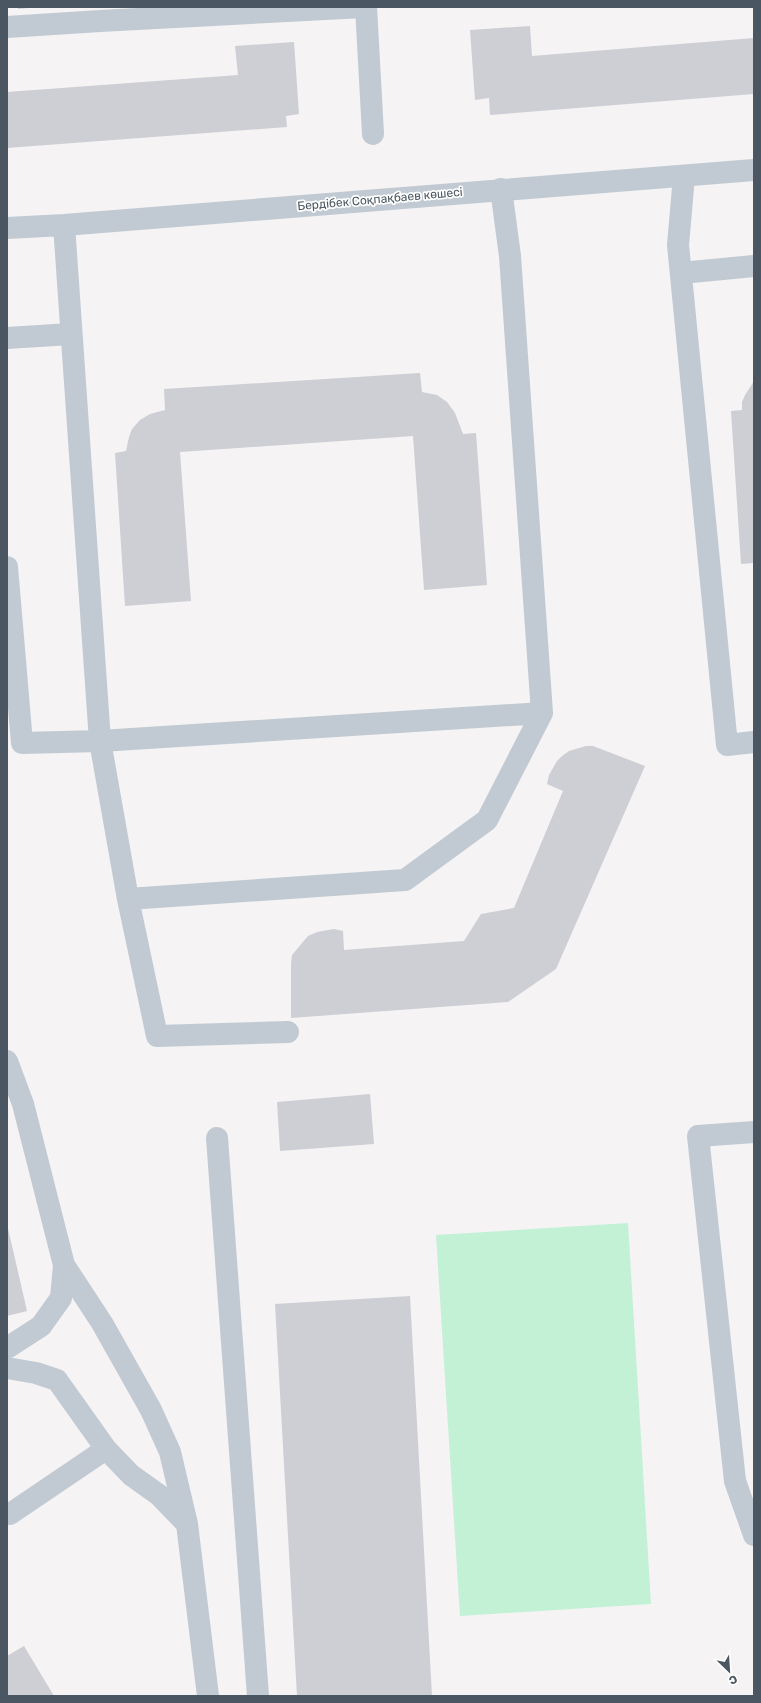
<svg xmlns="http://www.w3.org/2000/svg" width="761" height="1703" viewBox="0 0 761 1703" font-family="Rubik,sans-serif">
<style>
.green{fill:#c3f1d5}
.building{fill:#cdcfd5}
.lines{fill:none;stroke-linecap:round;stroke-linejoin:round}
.minor{stroke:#c1cad2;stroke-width:22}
.labels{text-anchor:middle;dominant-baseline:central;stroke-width:3.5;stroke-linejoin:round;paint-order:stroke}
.street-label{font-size:12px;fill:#4a5661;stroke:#fff}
</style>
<rect width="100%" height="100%" fill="#f5f3f3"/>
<path class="green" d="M628,1223L651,1604L460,1616L436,1235Z"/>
<path class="building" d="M18,7H29V8L18,9Z
M530,26L532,56L754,38V94L490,115L489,98L475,100L470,30Z
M294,42L299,114L286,116L287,127L7,148V92L238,75L235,46Z
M420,373L422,392L437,395L447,402L455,413L463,434L476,433L487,585L424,590L413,436L180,452L191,601L125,606L115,453L126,451L129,437L132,429L140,420L150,414L165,410L164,389Z
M754,381V563L741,564L731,411L742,410V402L745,395Z
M586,746H593L645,766L556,969L508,1002L291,1018V964L292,955L308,936L317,932L334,929L343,931L344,950L464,941L481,914L514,908L563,791L547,784L549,775L557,761L562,756L569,751Z
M370,1094L374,1144L280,1151L277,1102Z
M7,1224L27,1311L7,1316Z
M410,1296L432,1696H297L275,1304Z
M24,1646L54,1696H7V1656Z"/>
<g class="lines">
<path class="minor" d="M366,7L373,134
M7,27L100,21L364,7
M684,176L678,245L727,745L754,742
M501,189L510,256L542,713L100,741L128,899L405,880L487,820L542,713
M7,228L64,225L754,170
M681,273L754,266
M7,338L71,334
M7,567L22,743L100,741L64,225
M128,899L157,1036L288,1032
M7,1061L23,1104L64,1265L61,1298L41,1326L7,1348
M754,1132L698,1136L735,1481L754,1535
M217,1138L258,1696
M64,1265L102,1323L151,1410L170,1452L187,1524L208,1696
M7,1368L36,1373L57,1380L106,1449L131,1475L159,1495L187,1524
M10,1514L106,1449"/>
</g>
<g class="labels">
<g class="street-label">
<text transform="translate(380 199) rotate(-5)">Бердібек Соқпақбаев көшесі</text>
</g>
</g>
<rect width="761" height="1703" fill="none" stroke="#4a5661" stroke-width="16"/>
<g transform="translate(729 1671) rotate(155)" stroke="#ffffff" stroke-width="3" paint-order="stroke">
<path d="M0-3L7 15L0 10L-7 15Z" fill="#4a5661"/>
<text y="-6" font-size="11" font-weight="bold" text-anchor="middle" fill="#4a5661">С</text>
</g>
</svg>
